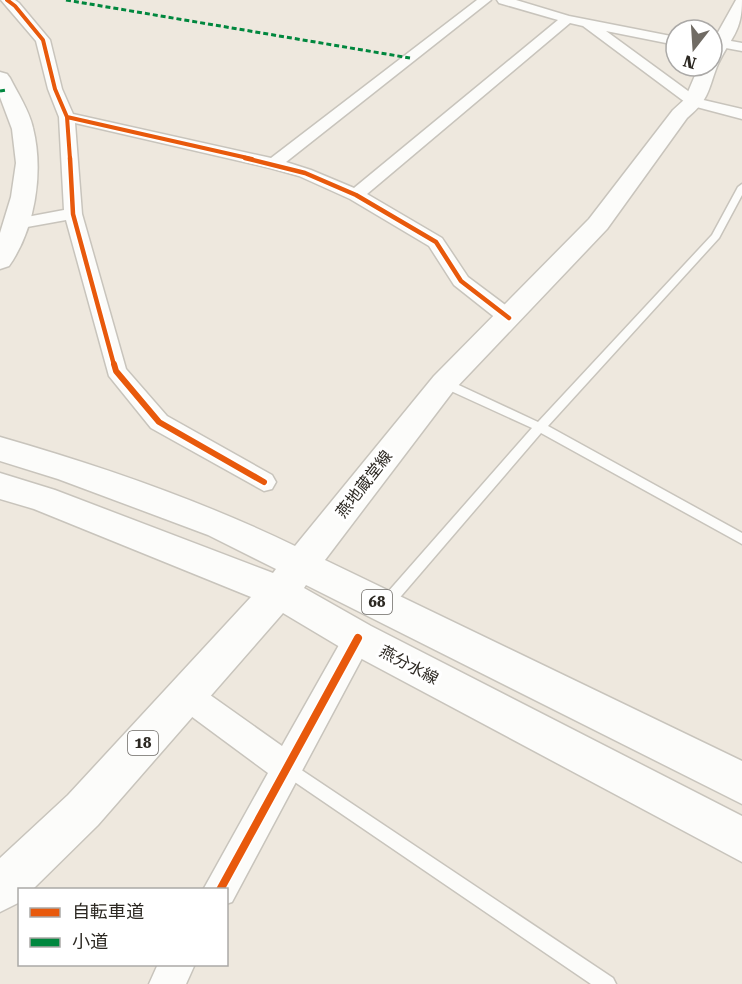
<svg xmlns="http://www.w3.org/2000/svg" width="742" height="984" viewBox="0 0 742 984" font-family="'Roboto Serif','Noto Sans JP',serif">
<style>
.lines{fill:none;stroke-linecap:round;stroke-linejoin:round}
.lane-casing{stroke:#c8c4bc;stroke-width:3}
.street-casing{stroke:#c8c4bc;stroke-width:3}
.secondary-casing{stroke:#c8c4bc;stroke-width:3}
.primary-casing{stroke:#c8c4bc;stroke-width:3}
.lane{fill:#fcfcfa;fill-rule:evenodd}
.street{fill:#fcfcfa;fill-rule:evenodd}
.secondary{fill:#fcfcfa;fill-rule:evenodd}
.primary{fill:#fcfcfa;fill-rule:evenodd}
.quiet{stroke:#00873e;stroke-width:3;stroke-dasharray:5 3;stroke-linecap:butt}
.cycleway-far3-casing{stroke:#fff;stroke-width:6}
.cycleway-far2-casing{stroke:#fff;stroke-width:8}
.cycleway-far1-casing{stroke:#fff;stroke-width:10}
.cycleway-casing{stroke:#fff;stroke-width:11}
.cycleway-far3{stroke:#e8590c;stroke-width:4}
.cycleway-far2{stroke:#e8590c;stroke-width:4.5}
.cycleway-far1{stroke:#e8590c;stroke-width:6}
.cycleway{stroke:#e8590c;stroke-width:8}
.labels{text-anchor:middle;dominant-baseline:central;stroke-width:6;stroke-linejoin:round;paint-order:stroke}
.shield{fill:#fff;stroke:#6b6864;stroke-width:1.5}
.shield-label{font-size:15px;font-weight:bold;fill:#2c2822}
.street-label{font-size:16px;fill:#2c2822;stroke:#fff}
</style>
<rect width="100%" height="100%" fill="#eee8de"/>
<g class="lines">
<g class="lane-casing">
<path id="lane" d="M742,184V195L719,238L548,426L742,533V544L541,433L390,609L385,611L380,609L378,605L380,601L532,428L440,386L439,383L440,380H448L538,422L712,235L738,187Z
M288,761L613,978L616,984H591L283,774L280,769L283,764Z"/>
</g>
<g class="street-casing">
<path id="street" d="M1,0H15L19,3L50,40L62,89L73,114L271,158L477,0H491L286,162L311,170L354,188L558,20L499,3L497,0H516L569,16L676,37V45L606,31L699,99L742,109V119L689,105L583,26L570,23L367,194L442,238L468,277L516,313L519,318L516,323L509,324L502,323L454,285L429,246L350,199L299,176L270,168L75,123L82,214L126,369L167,416L272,475L276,482L272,489L264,491L151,428L109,376L66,220L16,229L10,228L7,224L10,220L16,219L64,210L59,117L48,89L36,41Z
M720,39L742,43V51L715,46L713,43Z
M358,626L368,629L372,638L368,647L232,902L226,904V890H203L268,773L176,705L172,695L176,685L186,681L196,685L282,746L348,629Z
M158,964H195L186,984H149Z"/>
</g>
<g class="secondary-casing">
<path id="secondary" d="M0,72L7,74L10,78C18,94 29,110 33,128C44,172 35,229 9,266L0,269V233L11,197L16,163L12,129L0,97Z"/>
</g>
<g class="primary-casing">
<path id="primary" d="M736,0H742C742,32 731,37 718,64C708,88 711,98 687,118L607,229L454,390L325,560L742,761V804L306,585L304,588L371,626L742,816V862L345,650L283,613L98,825L32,890H20V902L0,912V858L68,795L251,597L34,509L0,499V473L55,490L273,573L276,569L208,535L58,479L0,461V437C101,466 200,500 295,546L434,376L589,219L673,110L685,99L699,66H712V43Z"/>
</g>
<use href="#lane" class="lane"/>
<use href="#street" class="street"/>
<use href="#secondary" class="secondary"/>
<use href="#primary" class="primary"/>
<path class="quiet" d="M66,0L410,58
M0,91L6,90"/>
<g class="cycleway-far3-casing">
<path id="cycleway-far3" d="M7,0L15,6L43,40L55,89L67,117L70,159
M67,117L252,159"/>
</g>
<g class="cycleway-far2-casing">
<path id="cycleway-far2" d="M70,158L73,214L114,365
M245,158L305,173L356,195L436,242L461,281L509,318"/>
</g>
<g class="cycleway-far1-casing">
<path id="cycleway-far1" d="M114,364L116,371L159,422L264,482"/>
</g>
<g class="cycleway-casing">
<path id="cycleway" d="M220,890L358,638"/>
</g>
<use href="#cycleway-far3" class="cycleway-far3"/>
<use href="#cycleway-far2" class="cycleway-far2"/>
<use href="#cycleway-far1" class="cycleway-far1"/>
<use href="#cycleway" class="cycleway"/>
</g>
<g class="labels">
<g class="shield">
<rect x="362" y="590" width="30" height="24" rx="4.5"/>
<rect x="128" y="731" width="30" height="24" rx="4.5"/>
</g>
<g class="shield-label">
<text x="377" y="602">68</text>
<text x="143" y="743">18</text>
</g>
<g class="street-label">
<text transform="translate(364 484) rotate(-52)">燕地蔵堂線</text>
<text transform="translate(409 665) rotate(28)">燕分水線</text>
</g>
</g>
<rect x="18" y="888" width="210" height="78" fill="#ffffff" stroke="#aba9a7" stroke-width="1.5"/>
<rect x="30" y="908" width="30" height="9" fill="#e8590c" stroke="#aba9a7" stroke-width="1.5"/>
<text x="72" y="918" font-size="18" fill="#2c2822">自転車道</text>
<rect x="30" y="938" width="30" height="9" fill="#00873e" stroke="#aba9a7" stroke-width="1.5"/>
<text x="72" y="948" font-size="18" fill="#2c2822">小道</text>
<g transform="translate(694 48) rotate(197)"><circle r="28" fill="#ffffff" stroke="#aba9a7" stroke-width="1.5"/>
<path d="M0-4.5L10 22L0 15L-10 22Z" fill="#706b64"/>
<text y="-9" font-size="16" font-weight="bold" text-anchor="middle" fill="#2c2822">N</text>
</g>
</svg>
